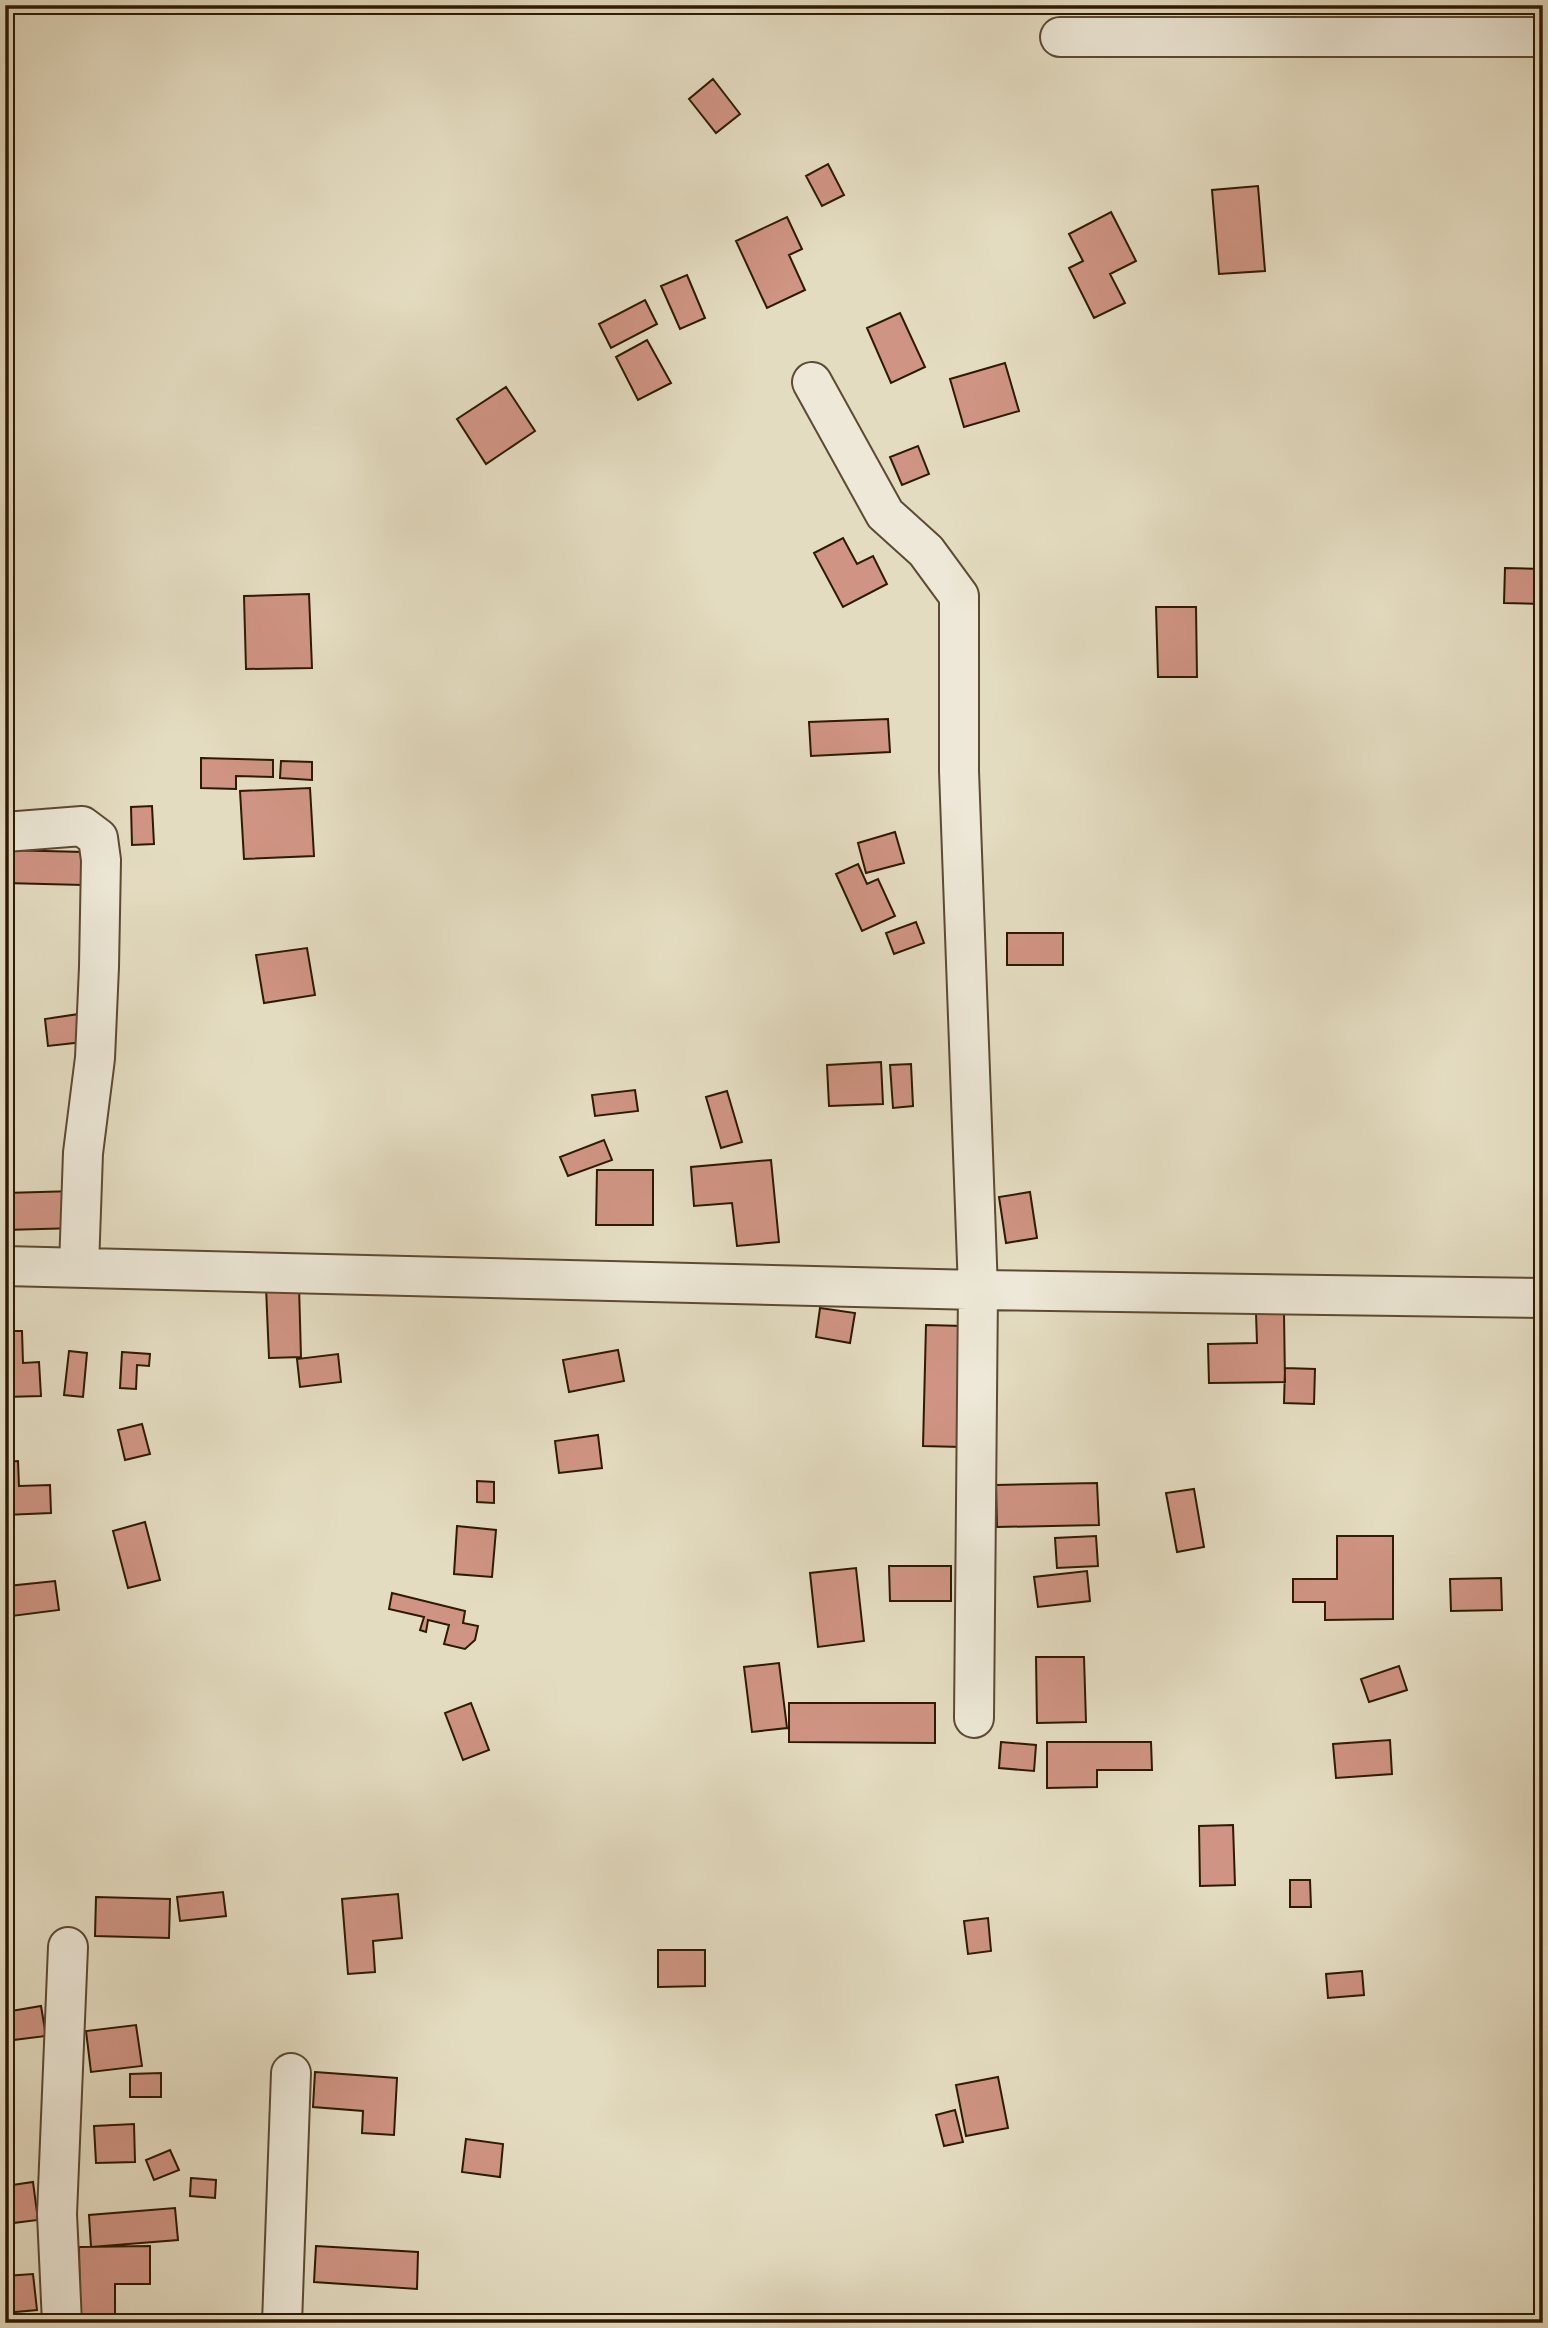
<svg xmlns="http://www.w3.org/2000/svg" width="1548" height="2328" viewBox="0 0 1548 2328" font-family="'IM FELL Great Primer',serif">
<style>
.building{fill:#cf9483;stroke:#2e1a02;stroke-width:2}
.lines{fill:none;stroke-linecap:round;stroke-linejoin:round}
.minor-casing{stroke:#5c4a32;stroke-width:42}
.minor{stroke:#ede8d7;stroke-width:38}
</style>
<rect width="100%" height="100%" fill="#e4dcc1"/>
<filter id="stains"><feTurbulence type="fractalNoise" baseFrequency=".00286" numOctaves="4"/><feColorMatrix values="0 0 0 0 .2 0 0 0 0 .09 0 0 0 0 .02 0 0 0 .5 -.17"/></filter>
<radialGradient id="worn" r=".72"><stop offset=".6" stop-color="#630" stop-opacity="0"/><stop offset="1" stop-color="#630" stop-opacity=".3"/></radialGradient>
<path class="building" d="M713,79L740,114L716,133L689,99Z
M828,164L844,195L822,206L806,176Z
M1258,186L1265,271L1219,274L1212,190Z
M1111,212L1136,261L1110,274L1125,303L1094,318L1069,268L1083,261L1069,234Z
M787,217L802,249L789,255L805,290L767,308L736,241Z
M687,275L705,318L680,329L661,286Z
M645,300L657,324L611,348L599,324Z
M900,313L925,367L891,383L867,328Z
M647,340L671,383L638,400L616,357Z
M1005,363L1019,411L964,427L950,379Z
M506,387L535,431L486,464L457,419Z
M918,446L929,474L902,485L890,457Z
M843,538L857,564L873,556L887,584L843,607L814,553Z
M1505,568L1543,569V604L1504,603Z
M309,594L312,668L246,669L244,596Z
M1156,607H1196L1197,677H1158Z
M888,719L890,752L811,756L809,722Z
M201,758L273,760V777L236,776V789L201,788Z
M281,761L312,762V780L280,778Z
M310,788L314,856L244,859L240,791Z
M152,806L154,844L132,845L131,807Z
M895,832L904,863L866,873L858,843Z
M5,850L84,852L83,885L5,883Z
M858,864L867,884L878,879L895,916L862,931L836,874Z
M916,922L924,943L894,954L886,933Z
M1007,933H1063V965H1007Z
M307,948L315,995L264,1003L256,955Z
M79,1014L83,1042L48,1046L45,1019Z
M881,1062L883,1104L829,1106L827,1065Z
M911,1064L913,1106L893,1108L890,1065Z
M635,1090L638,1111L595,1116L592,1095Z
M727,1091L742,1142L721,1148L706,1097Z
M604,1140L612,1160L568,1176L560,1157Z
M771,1160L779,1242L737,1246L732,1203L694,1206L691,1167Z
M597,1170H653V1225H596Z
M75,1191L77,1228L5,1230V1193Z
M1030,1192L1037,1238L1006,1243L999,1197Z
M299,1286L301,1357L269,1358L266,1287Z
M820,1308L855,1313L850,1343L816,1337Z
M1256,1313H1284L1285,1382L1209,1383L1208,1344L1257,1343Z
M926,1325L963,1326L961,1447L923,1446Z
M5,1331H22L23,1363L39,1362L41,1396L5,1397Z
M618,1350L624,1381L569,1392L563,1360Z
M69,1351L87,1353L83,1397L64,1395Z
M122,1352L150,1354L149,1366L137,1365L136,1389L120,1388Z
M338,1354L341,1382L300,1387L297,1359Z
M1285,1368L1315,1369L1314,1404L1284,1403Z
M142,1424L150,1454L125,1460L118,1430Z
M598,1435L602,1468L559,1473L555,1441Z
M18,1461L19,1486L50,1485L51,1513L5,1515V1462Z
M477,1481L494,1482V1503L477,1502Z
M1097,1483L1099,1525L997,1527L996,1485Z
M1194,1489L1204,1547L1177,1552L1166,1493Z
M145,1522L160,1580L128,1588L113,1531Z
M457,1526L496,1530L492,1577L454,1574Z
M1096,1536L1098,1566L1057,1568L1055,1538Z
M1337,1536H1393V1619L1325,1620V1602H1293V1579H1337Z
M889,1566H951V1601H890Z
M856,1568L864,1641L818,1647L810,1573Z
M1087,1571L1090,1601L1038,1607L1034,1577Z
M1501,1578L1502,1610L1451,1611L1450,1579Z
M55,1581L59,1610L12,1616L8,1586Z
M392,1593L465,1611L463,1623L478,1626L475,1640L465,1649L444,1644L449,1625L428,1620L426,1632L420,1630L424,1617L389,1609Z
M1036,1657H1084L1086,1722L1037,1723Z
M779,1663L787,1728L752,1732L744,1667Z
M1399,1666L1407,1690L1369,1702L1361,1679Z
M471,1703L489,1750L463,1760L445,1713Z
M789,1703H935V1743L789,1742Z
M1390,1740L1392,1774L1336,1778L1333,1744Z
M1001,1742L1036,1745L1034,1771L999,1768Z
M1047,1742H1151L1152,1770H1097V1787L1047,1788Z
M1233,1825L1235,1885L1200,1886L1199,1826Z
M1290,1880H1310L1311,1907H1290Z
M223,1892L226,1916L180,1921L177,1897Z
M398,1894L402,1938L373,1941L375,1972L348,1974L342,1899Z
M96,1897L170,1899L169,1938L95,1936Z
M988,1918L991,1951L968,1954L964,1921Z
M658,1950H705V1986L658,1987Z
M1362,1971L1364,1995L1328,1998L1326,1974Z
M41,2006L46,2036L5,2041V2012Z
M136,2025L142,2066L91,2072L86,2031Z
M315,2072L397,2078L394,2135L362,2133L363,2111L313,2107Z
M161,2073V2097H130V2074Z
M998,2077L1008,2128L966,2136L956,2085Z
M955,2110L963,2142L944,2146L936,2115Z
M134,2124L135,2162L96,2163L94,2126Z
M466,2139L503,2144L500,2177L462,2172Z
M170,2150L179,2170L154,2180L146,2160Z
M191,2178L216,2180L215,2198L190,2196Z
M33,2182L38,2220L5,2224V2186Z
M175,2208L178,2240L91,2247L89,2215Z
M150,2246V2284H115V2323H80L79,2247Z
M316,2246L418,2252L417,2289L314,2282Z
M33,2274L37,2310L5,2313V2276Z"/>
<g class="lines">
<g class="minor-casing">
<path id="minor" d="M1060,37H1543
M812,382L885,514L926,551L959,596V771L978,1290L974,1718
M5,832L82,826L98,838L101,860L99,967L95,1058L83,1153L79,1267
M5,1266L978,1290L1543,1298
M62,2323L57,2214L68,1947
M282,2323L291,2073"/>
</g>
<use href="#minor" class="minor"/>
</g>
<rect width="1548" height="2328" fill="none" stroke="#e4dcc1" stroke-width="28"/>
<rect x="7" y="7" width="1534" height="2314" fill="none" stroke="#2e1a02" stroke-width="3.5"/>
<rect x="14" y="14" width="1520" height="2300" fill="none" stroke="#2e1a02" stroke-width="2"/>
<rect width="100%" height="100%" filter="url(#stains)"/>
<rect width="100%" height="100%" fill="url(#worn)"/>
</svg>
